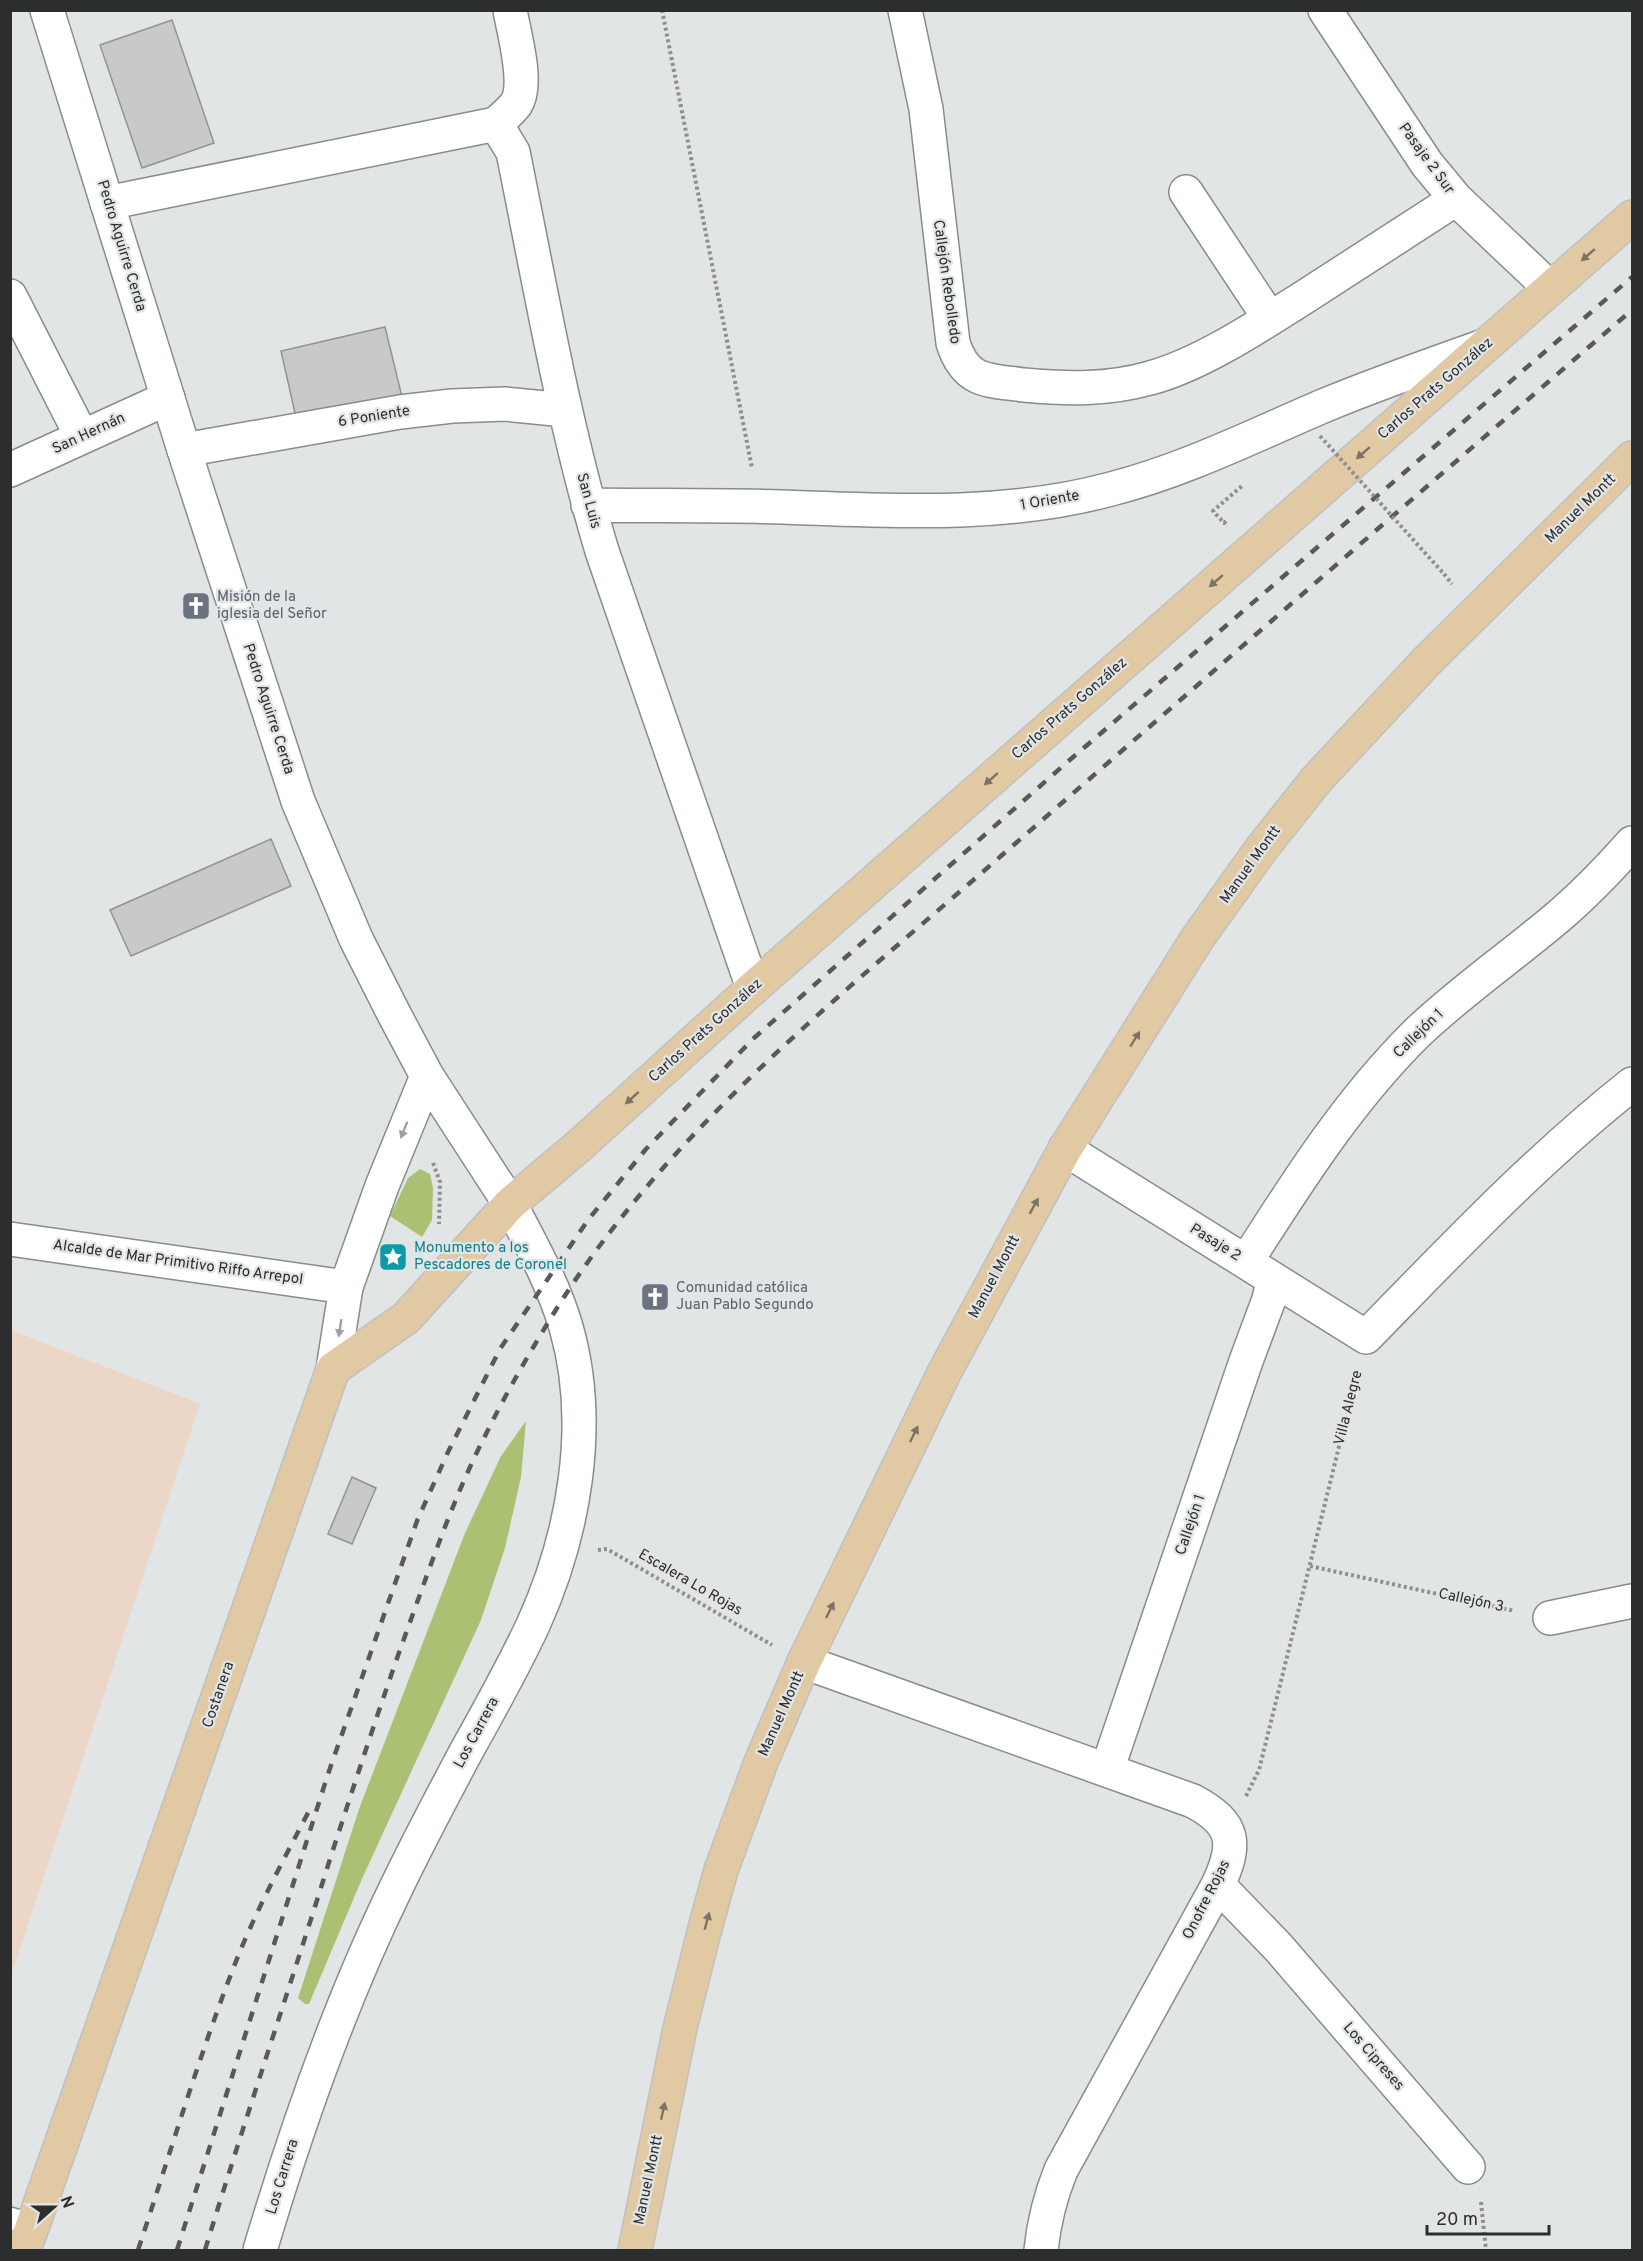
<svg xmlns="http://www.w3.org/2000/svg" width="1643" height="2261" viewBox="0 0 1643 2261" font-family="Overpass,sans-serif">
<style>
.industrial{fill:#ebd6c8}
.green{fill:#abc072}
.building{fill:#c9c8cb;stroke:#939396;stroke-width:1.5}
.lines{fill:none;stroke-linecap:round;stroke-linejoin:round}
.service-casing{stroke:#898b8c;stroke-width:24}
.minor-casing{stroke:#898b8c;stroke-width:36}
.tertiary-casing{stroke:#898b8c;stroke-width:36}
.secondary-casing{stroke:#898b8c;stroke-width:36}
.primary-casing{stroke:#c0c0c0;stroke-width:36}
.path{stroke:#8d8f90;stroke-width:4;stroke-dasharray:3 3;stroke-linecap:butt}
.service{stroke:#fff;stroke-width:21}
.minor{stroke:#fff;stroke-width:33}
.tertiary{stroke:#fff;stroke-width:33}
.secondary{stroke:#fff;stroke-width:33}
.primary{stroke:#e1c9a3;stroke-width:33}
.rail{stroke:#58595a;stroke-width:4.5;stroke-dasharray:10 10;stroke-linecap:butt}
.path-bridge{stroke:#8d8f90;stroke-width:4;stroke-dasharray:3 3;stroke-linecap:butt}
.oneway{fill:#7d7363}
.oneway2{fill:#a0a0a1}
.labels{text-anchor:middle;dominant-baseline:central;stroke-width:4.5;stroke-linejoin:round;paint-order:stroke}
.street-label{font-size:15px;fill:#2c2d2e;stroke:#e2e5e6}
.worship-label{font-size:15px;fill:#5b616d;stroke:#e2e5e6;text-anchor:start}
.culture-label{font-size:15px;fill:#0d838f;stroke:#e2e5e6;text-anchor:start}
</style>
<rect width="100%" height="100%" fill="#e2e5e6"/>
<path class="industrial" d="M11,1330L200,1404L11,1976Z"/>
<path class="green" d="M420,1169L430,1174L433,1188L432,1220L422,1237L390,1216L408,1178Z
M526,1421L521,1477L505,1548L481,1620L361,1881L309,2004H305L298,1998L359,1809L465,1533L501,1456Z"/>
<path class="building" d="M172,20L214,143L142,168L100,45Z
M385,327L402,397L297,422L281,351Z
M271,839L291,886L131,956L110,910Z
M352,1477L376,1488L352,1544L328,1534Z"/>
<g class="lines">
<g class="service-casing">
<path id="service" d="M10,2218L33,2225"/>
</g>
<g class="minor-casing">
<path id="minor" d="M905,10L926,109L953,343C966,383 987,380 1024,385C1067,389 1108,390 1150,378C1200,365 1260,325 1303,298C1354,265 1405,232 1456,199
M1325,10L1427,164L1456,199L1550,288
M496,124L513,152C540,285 563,421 602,551L753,988
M496,124C502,118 511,111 516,104C529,84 514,34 510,10
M1186,192L1270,319
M107,203L496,124
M10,296L82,437
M184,450L400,412L452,406L505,404L565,410
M10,470L168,398
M588,505C653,506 719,505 783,507C893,511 1004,518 1111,489C1185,470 1253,436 1323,406C1376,384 1430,365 1484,346
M1065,1149L1366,1337C1452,1249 1536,1160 1632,1084
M10,1239L346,1287
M1246,1262C1297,1182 1349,1100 1417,1033C1461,991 1512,956 1558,917C1585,894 1609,869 1632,843
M1550,1618L1632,1601
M804,1662L1193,1801C1236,1824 1237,1844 1218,1885L1061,2170C1050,2197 1044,2221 1041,2250
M1107,1770L1246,1361L1268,1302L1274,1280
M1218,1885L1278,1947L1468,2167"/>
</g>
<g class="tertiary-casing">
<path id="tertiary" d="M47,10L184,450L298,801L356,939L394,1014L427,1076L510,1204
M333,1369L346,1287L382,1186L427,1076"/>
</g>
<g class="secondary-casing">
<path id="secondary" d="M260,2250C297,2126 340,2002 397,1886C419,1840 443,1795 467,1750C490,1709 513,1668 533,1625C574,1535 594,1424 566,1327C553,1283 531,1244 510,1204"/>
</g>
<g class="primary-casing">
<path id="primary" d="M24,2250L333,1369L406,1318L510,1204L580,1145L753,988L1632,217
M635,2250L680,2028L704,1932L721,1870L761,1762L804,1662L944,1373L1065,1149L1197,939L1262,848L1317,779L1426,662L1632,458"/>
</g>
<path class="path" d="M662,10L752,468
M1226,521L1224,523L1213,511L1243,485
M1444,574L1452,584
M433,1163L440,1182L439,1224
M598,1550L607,1549L772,1645
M1310,1566L1515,1611
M1246,1796L1259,1770L1357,1374
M1481,2202L1486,2250"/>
<use href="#service" class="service"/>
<use href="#minor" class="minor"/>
<use href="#tertiary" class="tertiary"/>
<use href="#secondary" class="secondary"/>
<use href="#primary" class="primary"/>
<path class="rail" d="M138,2250C169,2157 197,2062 233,1969C254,1914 283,1861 310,1809
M177,2250L328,1774L417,1521L448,1452L500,1349L588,1220L646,1149L754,1038L1072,758L1632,277
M205,2250C245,2119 289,1990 330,1859C357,1776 384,1693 414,1611C435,1553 456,1493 484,1438C506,1393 531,1350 557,1308C670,1128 843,994 1001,856C1211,673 1421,491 1632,310"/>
<path class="path-bridge" d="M1320,436L1444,574"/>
</g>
<defs><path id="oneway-solid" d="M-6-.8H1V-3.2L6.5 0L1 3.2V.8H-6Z" transform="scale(1.5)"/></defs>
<g class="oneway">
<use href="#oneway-solid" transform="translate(1588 255) rotate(139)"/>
<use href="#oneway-solid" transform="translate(1363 453) rotate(139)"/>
<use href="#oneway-solid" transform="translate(1216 581) rotate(139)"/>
<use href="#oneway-solid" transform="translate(991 779) rotate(139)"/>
<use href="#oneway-solid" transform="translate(1135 1039) rotate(-58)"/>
<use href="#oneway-solid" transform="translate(632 1098) rotate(138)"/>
<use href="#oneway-solid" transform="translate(1034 1206) rotate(-61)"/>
<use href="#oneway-solid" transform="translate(914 1434) rotate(-64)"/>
<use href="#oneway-solid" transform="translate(830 1610) rotate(-64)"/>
<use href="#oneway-solid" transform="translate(707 1921) rotate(-75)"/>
<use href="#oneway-solid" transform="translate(663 2111) rotate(-78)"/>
</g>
<g class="oneway2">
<use href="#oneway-solid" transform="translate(404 1130) rotate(112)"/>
<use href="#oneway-solid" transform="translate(340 1328) rotate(99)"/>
</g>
<defs>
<g id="church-square" transform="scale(1.5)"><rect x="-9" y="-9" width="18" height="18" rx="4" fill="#6b7280" stroke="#e2e5e6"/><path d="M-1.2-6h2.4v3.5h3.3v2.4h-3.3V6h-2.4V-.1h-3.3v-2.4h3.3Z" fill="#fff"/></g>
<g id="sight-square" transform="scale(1.5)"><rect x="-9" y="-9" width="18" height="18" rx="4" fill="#0f9aa8" stroke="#e2e5e6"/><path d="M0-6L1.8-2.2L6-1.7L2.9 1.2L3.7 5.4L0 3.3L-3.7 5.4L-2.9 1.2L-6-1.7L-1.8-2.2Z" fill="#fff"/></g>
</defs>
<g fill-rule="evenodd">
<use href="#church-square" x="196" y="606"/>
<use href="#sight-square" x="393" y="1257"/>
<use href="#church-square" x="655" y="1297"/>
</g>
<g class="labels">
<g class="street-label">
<text transform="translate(1426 159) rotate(54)">Pasaje 2 Sur</text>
<text transform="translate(121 246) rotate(73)">Pedro Aguirre Cerda</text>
<text transform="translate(946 282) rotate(82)">Callejón Rebolledo</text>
<text transform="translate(1436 389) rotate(-41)">Carlos Prats González</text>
<text transform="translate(374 417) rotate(-9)">6 Poniente</text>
<text transform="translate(89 434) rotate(-25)">San Hernán</text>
<text transform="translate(588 501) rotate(75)">San Luis</text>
<text transform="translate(1050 501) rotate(-10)">1 Oriente</text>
<text transform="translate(1581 509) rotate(-44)">Manuel Montt</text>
<text transform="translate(268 709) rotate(72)">Pedro Aguirre Cerda</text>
<text transform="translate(1070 709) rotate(-41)">Carlos Prats González</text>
<text transform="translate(1251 865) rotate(-54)">Manuel Montt</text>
<text transform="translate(706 1031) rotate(-42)">Carlos Prats González</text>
<text transform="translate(1419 1034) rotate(-44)">Callejón 1</text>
<text transform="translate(1215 1243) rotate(32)">Pasaje 2</text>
<text transform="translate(178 1263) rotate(8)">Alcalde de Mar Primitivo Riffo Arrepol</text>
<text transform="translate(995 1277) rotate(-62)">Manuel Montt</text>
<text transform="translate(1349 1408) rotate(-76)">Villa Alegre</text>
<text transform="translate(1191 1525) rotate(-71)">Callejón 1</text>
<text transform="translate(690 1583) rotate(30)">Escalera Lo Rojas</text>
<text transform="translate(1471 1601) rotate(12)">Callejón 3</text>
<text transform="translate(219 1695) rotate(-71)">Costanera</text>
<text transform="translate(782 1714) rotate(-66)">Manuel Montt</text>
<text transform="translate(477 1733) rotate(-62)">Los Carrera</text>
<text transform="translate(1207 1900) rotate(-63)">Onofre Rojas</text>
<text transform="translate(1373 2057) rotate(49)">Los Cipreses</text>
<text transform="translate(283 2177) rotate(-73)">Los Carrera</text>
<text transform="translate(649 2180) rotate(-78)">Manuel Montt</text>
</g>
<g class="worship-label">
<text x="217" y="597">Misión de la<tspan x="217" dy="17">iglesia del Señor</tspan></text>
<text x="676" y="1288">Comunidad católica<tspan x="676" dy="17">Juan Pablo Segundo</tspan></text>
</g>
<g class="culture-label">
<text x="414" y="1248">Monumento a los<tspan x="414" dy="17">Pescadores de Coronel</tspan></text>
</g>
</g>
<rect width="1643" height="2261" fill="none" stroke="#2c2d2e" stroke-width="24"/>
<g transform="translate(54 2207) rotate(69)" stroke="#e2e5e6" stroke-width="4.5" paint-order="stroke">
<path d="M0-4.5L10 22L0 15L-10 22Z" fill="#2c2d2e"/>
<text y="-9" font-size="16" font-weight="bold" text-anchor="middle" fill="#2c2d2e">N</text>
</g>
<path d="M1427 2225v9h122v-9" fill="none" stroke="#2c2d2e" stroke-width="3"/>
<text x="1436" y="2225" font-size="18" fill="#2c2d2e" stroke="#e2e5e6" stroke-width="4.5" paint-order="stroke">20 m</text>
</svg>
